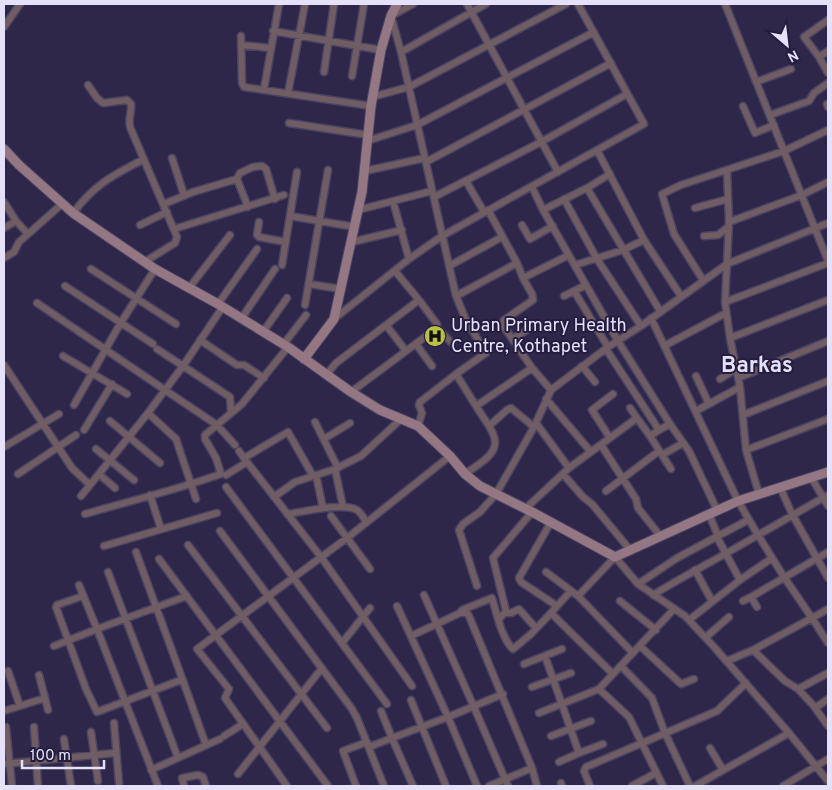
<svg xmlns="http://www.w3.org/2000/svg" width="832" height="790" viewBox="0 0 832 790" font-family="Overpass,sans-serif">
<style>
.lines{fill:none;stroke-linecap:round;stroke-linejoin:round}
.street-casing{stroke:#4b4565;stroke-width:9}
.secondary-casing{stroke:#4b4565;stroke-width:11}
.street{stroke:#705d64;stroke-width:6}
.secondary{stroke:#957783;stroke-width:9}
.labels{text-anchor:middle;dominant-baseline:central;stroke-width:4;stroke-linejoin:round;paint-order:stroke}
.poi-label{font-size:18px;fill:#e4e1f8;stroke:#251d3f;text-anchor:start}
.district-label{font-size:22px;font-weight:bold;fill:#e4e1f8;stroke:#251d3f}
</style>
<rect width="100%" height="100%" fill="#2e2749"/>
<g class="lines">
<g class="street-casing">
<path id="street" d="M413,4L391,16L401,52L456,296L466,320L486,353L456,374L476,406L532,368L502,324L504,320L533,300L532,294L523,278
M467,4L558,172
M725,4L828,261
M828,20L804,37L819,57L828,51
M4,27L20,4
M273,31L381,50
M241,36L242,83L244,87L371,106
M241,45L270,48
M401,52L486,4
M819,57L828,73
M324,72L334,4
M352,76L364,4
M756,82L791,69
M88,85L97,98L103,103L127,100L131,104C132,112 128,117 130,127L177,237L175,243L146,261
M264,89L279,4
M288,93L305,4
M372,97L409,87L566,4
M827,104L828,107
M743,106L755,133L774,125
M770,115L809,101L814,93L828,83
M289,123L368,135
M367,141L417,125L594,32
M597,150L644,240L681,296
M172,158L184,195
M426,162L611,63
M727,170L729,222L725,302L730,338L740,387L746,450L759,494
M365,171L425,158
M466,181L484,212
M532,187L543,210L618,341L670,424L659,430L606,349
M587,188L660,311
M434,197L541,142L627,94
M564,199L597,259L641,326
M393,201L409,259
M4,202L16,221L4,228
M164,204L193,192L237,179
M248,207L237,179L240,173L253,167L262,166L266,169L275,199
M695,208L728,199
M358,210L432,191
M488,210L517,263L523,278L569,255
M543,210L587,188L610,174
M73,213C96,183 112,176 144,159
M290,216L355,227
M16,221L28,234
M259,222L257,235L259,237L286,242
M729,222L802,195L828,182
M140,225L167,212
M522,225L530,239L553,226
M174,229L284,195
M704,236L718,235L729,226
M352,242L402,230
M4,258L14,252L19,242L62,204
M282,265L297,172
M575,265L623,250L644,240
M449,266L502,237
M91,269L176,324
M703,280L674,234L662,194L681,185L784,151L828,130
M309,284L341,289
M65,286L153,344
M189,288L230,235
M574,291L608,347
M456,296L517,263
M564,296L586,285
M725,302L828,263
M37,303L165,390L148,413L176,439L196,499
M218,304L257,249
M305,305L328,170
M222,308L183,366L230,397L231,413
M651,318L738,501L758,535L828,495
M241,319L275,269
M334,319L409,259L442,236L644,124L578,4
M386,325L406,351
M437,328L452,343
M263,332L287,298
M730,338L828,300
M512,339L534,326
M200,340L237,365H244L264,378
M416,344L432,366
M283,345L306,315
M664,346L726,313
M157,349L183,366L165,390L217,425L235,445
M63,356L127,394
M4,365L72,468L90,485L148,413
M582,366L595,382
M532,368L551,390
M327,374L336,363L419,300L395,271
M696,376L709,404
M738,378L828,341
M720,379L736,369
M351,392L437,328V324L419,300
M546,399L591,452
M74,405L120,324L155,269
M476,406L489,426L507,410L511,408L534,427
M696,411L740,387
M743,415L828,381
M637,418L650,436L659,430
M110,421L160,463
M315,422L338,468
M536,423L569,468
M670,424L689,451L717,510
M418,426L422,413L419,405L420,402L456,374
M84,430L112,384
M650,436L671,469
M610,438L592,410L613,394
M324,439L350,423
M601,445L636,499L638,508L661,537
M4,447L59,414
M96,449L134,480
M746,450L828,419
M239,451L246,461
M662,455L683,443
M244,458L288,432L313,476
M335,469L343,507
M18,474L76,435
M465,474C474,467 496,456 495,442C495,437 492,431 489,426
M563,474L583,497L592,504L631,551
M100,475L115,488
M226,475L247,462L321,557L412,686
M316,475L323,508
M811,477L828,506
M226,487L387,704
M780,487L792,514L828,578
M606,491L659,451
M150,495L161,529
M81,496L90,485
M274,497L295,482L335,469L361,456L401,419
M525,509L569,468L637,418L630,408
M85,514C130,501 176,490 221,474L216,458L205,439V435L242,404L288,347
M287,514C303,512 344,502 357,510C361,513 364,518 366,522
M709,514L718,536V539L740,580
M331,516L370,569
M551,522L519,578L521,582L557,606L571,591
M220,531L352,709L357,718L384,786
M188,545L327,728
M104,546L217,513
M159,559L328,786
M695,570L712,601
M108,572L178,758
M546,572L578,596L615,557L638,584L685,616L715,648L789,733L828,781
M638,584L677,558L748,520
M477,586L459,530L463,524L480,512L496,494L534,427L551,390L608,347L641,326L727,264L828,223
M424,595L474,707L508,786
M653,595C687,574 723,556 758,535L784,577L812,618L828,609
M578,596L633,653
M84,597H80L57,605L56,607L86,689L97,712L181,680L182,678L136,552
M620,601L656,630
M743,601L751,597
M397,606L448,717L392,738L413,786
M557,606L551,613L613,674L674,609
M757,607L751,597L828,552
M460,613L462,610L492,598C496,611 502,640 513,649L531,634L551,613
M506,613H511L519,609L536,628
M499,619L506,611L493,558L532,512
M689,620L740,580L772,558
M411,636L460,613H467L469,616L532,768L489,786
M706,637L729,617
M342,643L370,608
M54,646L97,629L79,585
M640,646L681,684L694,679
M753,650L785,681L798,689L828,673
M545,656L579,753L559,762
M727,661L753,650L812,618L828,643
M524,664L562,649
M621,666L652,698L665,733L690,786
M8,671L20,706
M182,678L206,745
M532,687L571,673
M599,689L629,717L663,786
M798,689L813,705L828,726
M45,698L48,710
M411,700L446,786
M815,708L828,699
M4,711L45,698L39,675
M539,713L599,689L613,674
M114,723L119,783
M6,727L12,786
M34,727L38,786
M91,732L98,781
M224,736L243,724
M551,736L591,721
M64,739L71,786
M369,747L392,738L381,711
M710,748L723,770
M579,753L603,744
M4,764L115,753
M532,768L537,786
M151,770L220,739
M238,774L322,668
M561,783L562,786
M158,786L97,629L187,596
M184,786L182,778L198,775L203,777L206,786
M287,786L225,698L229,689L197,649L347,538L450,456
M356,786L343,751L367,742
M477,786L448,717L503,694
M590,786L584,771L586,767L717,711L746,683
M632,786L656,773
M695,786L789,733
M783,786L828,759"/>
</g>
<g class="secondary-casing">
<path id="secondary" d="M4,149L19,165L73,213L155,269L218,304L288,347L351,392L380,410L418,426L450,456L465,474L480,486L532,512L615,557L738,501L828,472
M304,359L334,319L362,192L371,106L381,50L391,16L397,4"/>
</g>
<use href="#street" class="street"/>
<use href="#secondary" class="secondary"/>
</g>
<defs>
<g id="hospital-disc" transform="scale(1.125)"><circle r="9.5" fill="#bac045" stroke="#251d3f"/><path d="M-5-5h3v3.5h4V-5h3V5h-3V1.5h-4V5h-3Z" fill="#111"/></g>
</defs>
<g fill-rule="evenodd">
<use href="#hospital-disc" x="435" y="336"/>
</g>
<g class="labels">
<g class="poi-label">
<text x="451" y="326">Urban Primary Health<tspan x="451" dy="21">Centre, Kothapet</tspan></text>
</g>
<g class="district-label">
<text x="757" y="366">Barkas</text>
</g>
</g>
<rect width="832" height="790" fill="none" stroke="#e4e1f8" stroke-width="10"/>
<g transform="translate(787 45) rotate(152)" stroke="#251d3f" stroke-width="4" paint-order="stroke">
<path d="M0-4L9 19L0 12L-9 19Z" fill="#e4e1f8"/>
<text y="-8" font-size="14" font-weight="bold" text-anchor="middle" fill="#e4e1f8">N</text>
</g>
<path d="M22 760v8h82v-8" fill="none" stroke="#e4e1f8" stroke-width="2.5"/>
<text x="30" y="760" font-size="15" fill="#e4e1f8" stroke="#251d3f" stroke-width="4" paint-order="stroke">100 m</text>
</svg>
